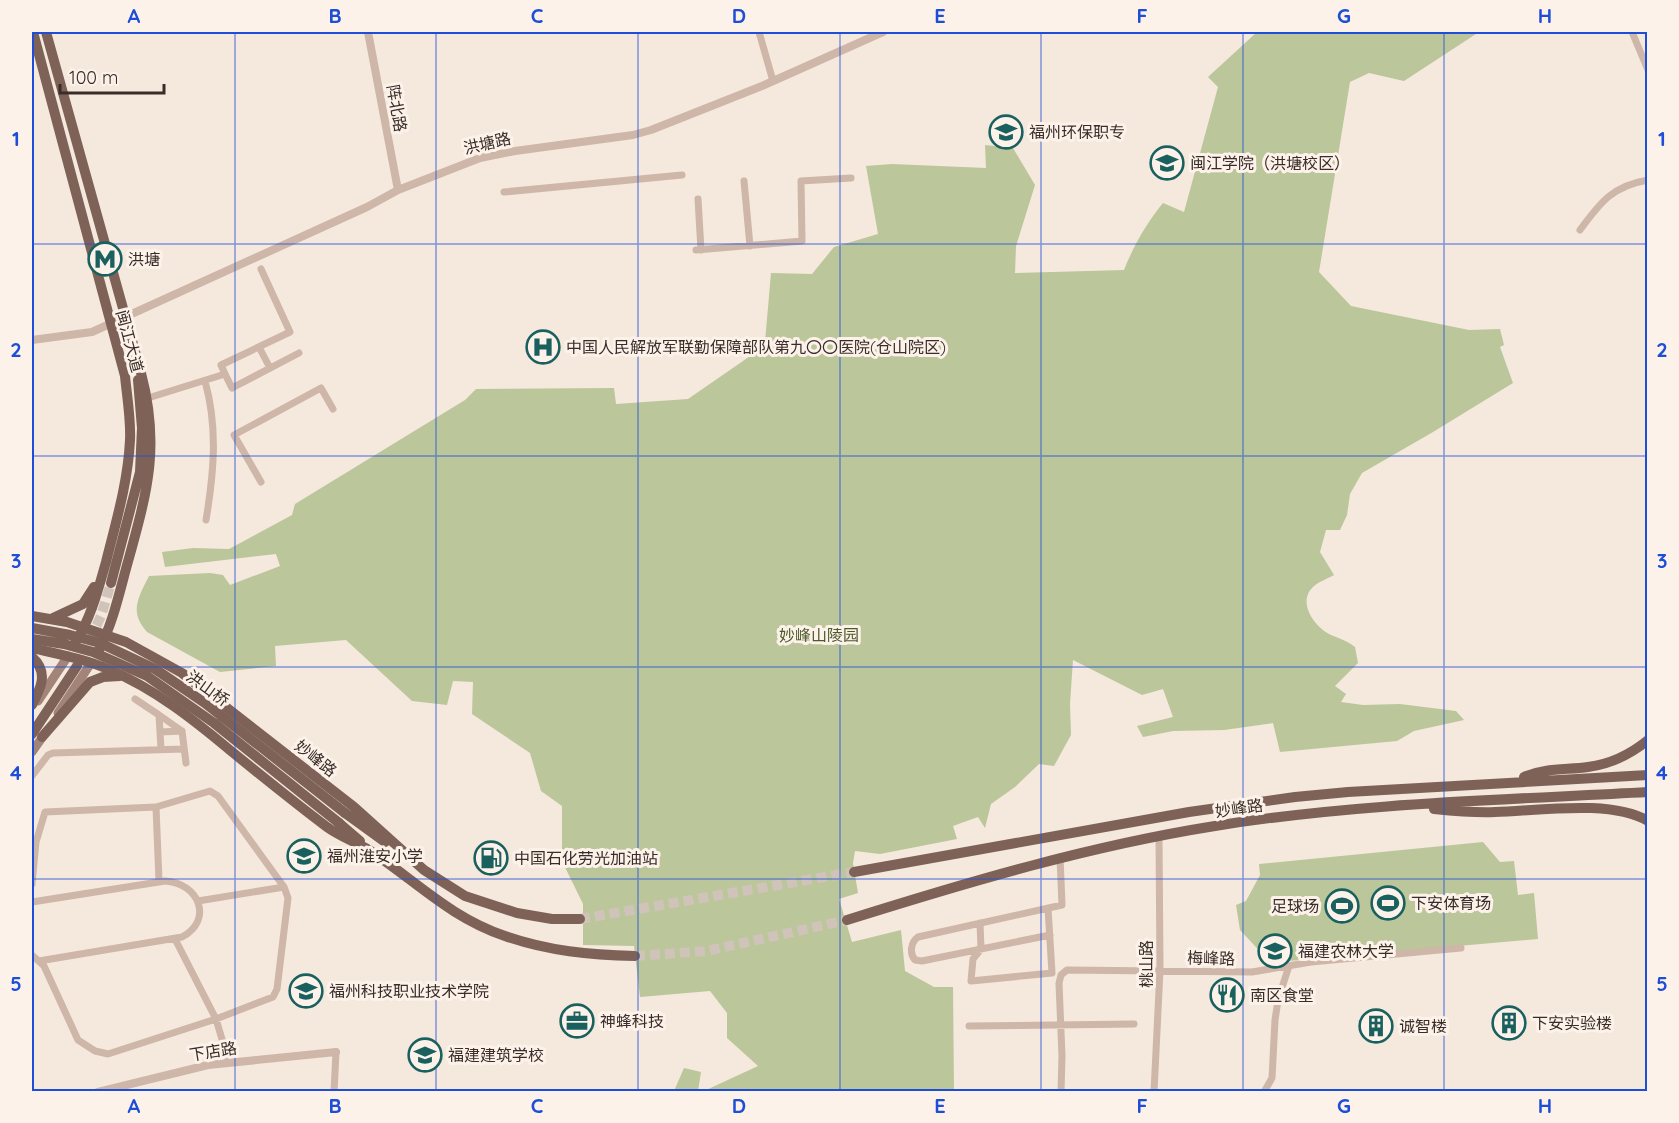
<svg xmlns="http://www.w3.org/2000/svg" width="1679" height="1123" viewBox="0 0 1679 1123" font-family="Quicksand,'Noto Sans SC',sans-serif">
<style>
.green{fill:#bbc69b}
.lines{fill:none;stroke-linecap:round;stroke-linejoin:round}
.primary-tunnel{stroke:#d0c3b9;stroke-width:10;stroke-dasharray:10 5;stroke-linecap:butt}
.minor{stroke:#ceb6a8;stroke-width:7}
.tertiary{stroke:#ceb6a8;stroke-width:8}
.secondary{stroke:#a28479;stroke-width:9}
.primary{stroke:#7e6258;stroke-width:10}
.primary-bridge{stroke:#7e6258;stroke-width:10}
.grid{fill:none;stroke:#1d4ed8;stroke-width:1.5;stroke-opacity:0.55}
.labels{text-anchor:middle;dominant-baseline:central;stroke-width:6;stroke-linejoin:round;paint-order:stroke}
.street-label{font-size:16px;fill:#3a2d29;stroke:#fcf2ea}
.poi-label{font-size:16px;fill:#3a2d29;stroke:#fcf2ea;text-anchor:start}
.park-label{font-size:16px;fill:#4d5b2a;stroke:#fcf2ea}
.neatline{fill:none;stroke:#1d4ed8;stroke-width:2}
.grid-label{font-size:20px;text-anchor:middle;font-weight:bold;fill:#1d4ed8}
</style>
<rect width="100%" height="100%" fill="#f5e8dd"/>
<path class="green" d="M1257,32H1479L1404,81L1369,73L1350,82L1319,272L1351,306L1469,330L1500,329L1504,345L1500,347L1513,383L1433,432L1362,473L1350,494L1347,515L1340,530H1326L1320,552L1334,575C1327,579 1318,582 1313,587C1297,602 1314,626 1329,634C1340,639 1344,639 1355,647L1358,663L1335,686L1346,694L1341,702L1363,705L1400,704L1456,711L1464,720L1414,731L1397,741L1280,752L1273,723L1224,730L1173,731L1143,737L1137,726L1173,717L1163,689L1142,695L1073,660L1070,704L1071,735L1054,766L1039,764L1015,787L991,804L985,828L978,817L953,826L957,839L880,854L855,851L853,863L858,893L839,899L852,942L901,930L905,971L934,987H953L954,1091H704L758,1066L727,1038V1013L710,991L640,997L634,946L583,945V904L562,861V806L541,791L530,753L472,714L473,682L453,681L447,705L412,701L346,640L275,646L276,666L220,672L147,632C129,612 138,598 149,576L210,573L223,575L230,585L280,566L276,554L165,567L162,552L193,548L229,549L292,515L295,504L465,400L476,389L614,388L616,404L688,399L756,352L765,342L771,273L812,274L834,247L878,234L866,166L892,164L986,168L985,145L1013,148L1035,185L1016,246L1015,273L1124,270C1134,245 1146,224 1163,203L1184,212L1218,87L1208,77Z
M1483,842L1500,862L1514,861L1518,895L1534,893L1538,939L1277,962H1270L1240,930L1236,905L1246,901L1260,875L1259,864Z
M684,1068L701,1072L698,1091H674Z"/>
<g class="lines">
<path class="primary-tunnel" d="M90,639L101,616L111,583
M580,919L854,872
M635,956L707,951L847,920"/>
<path class="minor" d="M759,32L773,81
M1632,32L1648,70
M744,181L750,246
M504,192L682,175
M698,199L701,250
M1580,230C1600,203 1612,186 1648,180
M696,250L802,241L801,181L851,178
M259,347L270,368
M225,374L232,388L299,353
M205,381C218,428 214,472 206,520
M148,398L225,374L221,365L290,332L261,269
M261,482L234,435L321,388L333,409
M135,699L159,715L161,749
M159,715L182,731
M160,732L182,731L186,763
M32,776L48,755L53,753L184,749
M156,807L159,881
M32,884L36,842L45,812L156,807L210,791L218,796L284,887L288,898L277,989L273,997L216,1019L108,1054L95,1051L78,1040L44,966L32,955
M198,901L284,887
M32,902L165,881C199,883 214,920 182,937L39,961
M980,923L981,949L973,959L971,981L1052,973L1048,908
M1050,935L922,961L915,960C909,953 911,942 918,937L1062,905L1060,857
M175,939L216,1019L229,1063
M969,1026L1134,1024
M334,1092L336,1052
M1061,1092L1062,1056L1059,983L1061,975L1067,970L1252,972L1311,962L1461,948
M1154,1092L1160,970L1159,836
M1264,1092L1272,1078L1275,1020L1278,1000L1289,966"/>
<path class="tertiary" d="M368,32L398,190
M32,340L92,332L367,207L398,190L480,158L515,151L633,135L651,130L762,86L883,32
M98,1092L208,1065L336,1052"/>
<path class="secondary" d="M38,701L68,656
M58,713L91,663
M32,752L46,732"/>
<path class="primary" d="M33,32L125,376C127,397 131,419 130,440C128,482 116,522 106,562C98,590 91,618 75,643
M46,32L141,373C160,445 148,489 129,558C120,589 114,621 99,650
M111,583L140,472L142,428L138,380
M32,616L67,622L126,642L182,673L354,807L424,870L465,896L517,913L552,919H580
M53,618L83,604L94,587
M32,648C58,654 85,659 110,670C155,689 194,720 231,751C263,777 295,803 327,827C342,838 360,843 375,854C419,884 452,918 505,936C548,951 590,955 635,956
M32,657C49,672 41,688 32,705
M32,734L77,666
M42,737L90,682L103,677L120,676
M1524,777C1544,768 1567,770 1588,767C1610,764 1631,754 1648,740
M1434,809C1454,811 1475,813 1495,812C1538,811 1610,799 1648,821
M345,813L385,842
M339,823L360,841
M854,872L1189,812L1295,797L1348,792L1648,775
M847,920C968,882 1089,846 1215,826C1357,803 1503,800 1648,792"/>
<path class="primary-bridge" d="M32,628L70,635L100,643L155,669L205,703L345,813
M32,639L64,644L93,652L147,676L214,723L339,823"/>
</g>
<path class="grid" d="M235,32V1092M436,32V1092M638,32V1092M840,32V1092M1041,32V1092M1243,32V1092M1444,32V1092M32,244H1648M32,456H1648M32,667H1648M32,879H1648"/>
<defs>
<g id="university-ring" transform="scale(1.725)"><circle r="9.5" fill="#fcf2ea" stroke="#1a605f" stroke-width="1.5"/><path d="M0-5L7-2L0 1L-7-2ZM-4 1L0 2.5L4 1V4Q0 6-4 4Z" fill="#1a605f"/></g>
<g id="metro-ring" transform="scale(1.725)"><circle r="9.5" fill="#fcf2ea" stroke="#1a605f" stroke-width="1.5"/><path d="M-5.5 5V-5H-3L0 0L3-5H5.5V5H3V-.5L0 4L-3-.5V5Z" fill="#1a605f"/></g>
<g id="hospital-ring" transform="scale(1.725)"><circle r="9.5" fill="#fcf2ea" stroke="#1a605f" stroke-width="1.5"/><path d="M-5-5h3v3.5h4V-5h3V5h-3V1.5h-4V5h-3Z" fill="#1a605f"/></g>
<g id="school-ring" transform="scale(1.725)"><circle r="9.5" fill="#fcf2ea" stroke="#1a605f" stroke-width="1.5"/><path d="M0-5L7-2L0 1L-7-2ZM-4 1L0 2.5L4 1V4Q0 6-4 4Z" fill="#1a605f"/></g>
<g id="fuel-ring" transform="scale(1.725)"><circle r="9.5" fill="#fcf2ea" stroke="#1a605f" stroke-width="1.5"/><path d="M-5.5-6h7V0h2V4h1.3V-2.5L3-4.5l.8-.8L6-3V5H2.5V1h-1V6h-7ZM-4.2-4.7v3.2H.2V-4.7Z" fill="#1a605f"/></g>
<g id="stadium-ring" transform="scale(1.725)"><circle r="9.5" fill="#fcf2ea" stroke="#1a605f" stroke-width="1.5"/><path d="M0-5a6.5 5 0 1 0 0 10a6.5 5 0 1 0 0-10ZM-3.5-1.8h7v3.6h-7Z" fill="#1a605f"/></g>
<g id="restaurant-ring" transform="scale(1.725)"><circle r="9.5" fill="#fcf2ea" stroke="#1a605f" stroke-width="1.5"/><path d="M-5-6h1v4h1v-4h1v4h1v-4h1v5L-1.5 .5V6h-2V.5L-5-1ZM5-6V6H3V1.5H1.5Q1.5-4 5-6Z" fill="#1a605f"/></g>
<g id="office-ring" transform="scale(1.725)"><circle r="9.5" fill="#fcf2ea" stroke="#1a605f" stroke-width="1.5"/><path d="M-6-3h4V-5.5h4V-3h4V5H-6ZM-1-4.5V-3h2v-1.5ZM-6 0V1H6V0Z" fill="#1a605f"/></g>
<g id="building-ring" transform="scale(1.725)"><circle r="9.5" fill="#fcf2ea" stroke="#1a605f" stroke-width="1.5"/><path d="M-4-6H4V6H1V3H-1V6H-4ZM-2.5-4.3h1.7v1.8h-1.7ZM.8-4.3h1.7v1.8H.8ZM-2.5-1h1.7V.8h-1.7ZM.8-1h1.7V.8H.8Z" fill="#1a605f"/></g>
</defs>
<g fill-rule="evenodd">
<use href="#university-ring" x="1006" y="132"/>
<use href="#university-ring" x="1167" y="163"/>
<use href="#metro-ring" x="105" y="259"/>
<use href="#hospital-ring" x="543" y="347"/>
<use href="#school-ring" x="304" y="856"/>
<use href="#fuel-ring" x="491" y="858"/>
<use href="#stadium-ring" x="1388" y="903"/>
<use href="#stadium-ring" x="1342" y="906"/>
<use href="#university-ring" x="1275" y="951"/>
<use href="#university-ring" x="306" y="991"/>
<use href="#restaurant-ring" x="1227" y="995"/>
<use href="#office-ring" x="577" y="1021"/>
<use href="#building-ring" x="1509" y="1023"/>
<use href="#building-ring" x="1376" y="1026"/>
<use href="#school-ring" x="425" y="1055"/>
</g>
<g class="labels">
<g class="street-label">
<text transform="translate(397 108) rotate(80)">阵北路</text>
<text transform="translate(487 143) rotate(-13)">洪塘路</text>
<text transform="translate(130 341) rotate(75)">闽江大道</text>
<text transform="translate(208 688) rotate(36)">洪山桥</text>
<text transform="translate(316 758) rotate(38)">妙峰路</text>
<text transform="translate(1239 808) rotate(-8)">妙峰路</text>
<text transform="translate(1211 958) rotate(1)">梅峰路</text>
<text transform="translate(1146 964) rotate(-90)">桃山路</text>
<text transform="translate(213 1051) rotate(-9)">下店路</text>
</g>
<g class="poi-label">
<text x="1029" y="132">福州环保职专</text>
<text x="1190" y="163">闽江学院（洪塘校区）</text>
<text x="128" y="259">洪塘</text>
<text x="566" y="347">中国人民解放军联勤保障部队第九〇〇医院(仓山院区)</text>
<text x="327" y="856">福州淮安小学</text>
<text x="514" y="858">中国石化劳光加油站</text>
<text x="1411" y="903">下安体育场</text>
<text x="1319" y="906" text-anchor="end">足球场</text>
<text x="1298" y="951">福建农林大学</text>
<text x="329" y="991">福州科技职业技术学院</text>
<text x="1250" y="995">南区食堂</text>
<text x="600" y="1021">神蜂科技</text>
<text x="1532" y="1023">下安实验楼</text>
<text x="1399" y="1026">诚智楼</text>
<text x="448" y="1055">福建建筑学校</text>
</g>
<g class="park-label">
<text x="819" y="635">妙峰山陵园</text>
</g>
</g>
<rect width="1679" height="1123" fill="none" stroke="#fcf2ea" stroke-width="66"/>
<path d="M60 84v9h104v-9" fill="none" stroke="#3a2d29" stroke-width="3"/>
<text x="69" y="84" font-size="18" fill="#3a2d29" stroke="#fcf2ea" stroke-width="4.5" paint-order="stroke">100 m</text>
<rect x="33" y="33" width="1613" height="1057" class="neatline"/>
<g class="grid-label">
<text x="134" y="23">A</text>
<text x="335" y="23">B</text>
<text x="537" y="23">C</text>
<text x="739" y="23">D</text>
<text x="940" y="23">E</text>
<text x="1142" y="23">F</text>
<text x="1344" y="23">G</text>
<text x="1545" y="23">H</text>
<text x="16" y="146">1</text>
<text x="1662" y="146">1</text>
<text x="16" y="357">2</text>
<text x="1662" y="357">2</text>
<text x="16" y="568">3</text>
<text x="1662" y="568">3</text>
<text x="16" y="780">4</text>
<text x="1662" y="780">4</text>
<text x="16" y="991">5</text>
<text x="1662" y="991">5</text>
<text x="134" y="1113">A</text>
<text x="335" y="1113">B</text>
<text x="537" y="1113">C</text>
<text x="739" y="1113">D</text>
<text x="940" y="1113">E</text>
<text x="1142" y="1113">F</text>
<text x="1344" y="1113">G</text>
<text x="1545" y="1113">H</text>
</g>
</svg>
